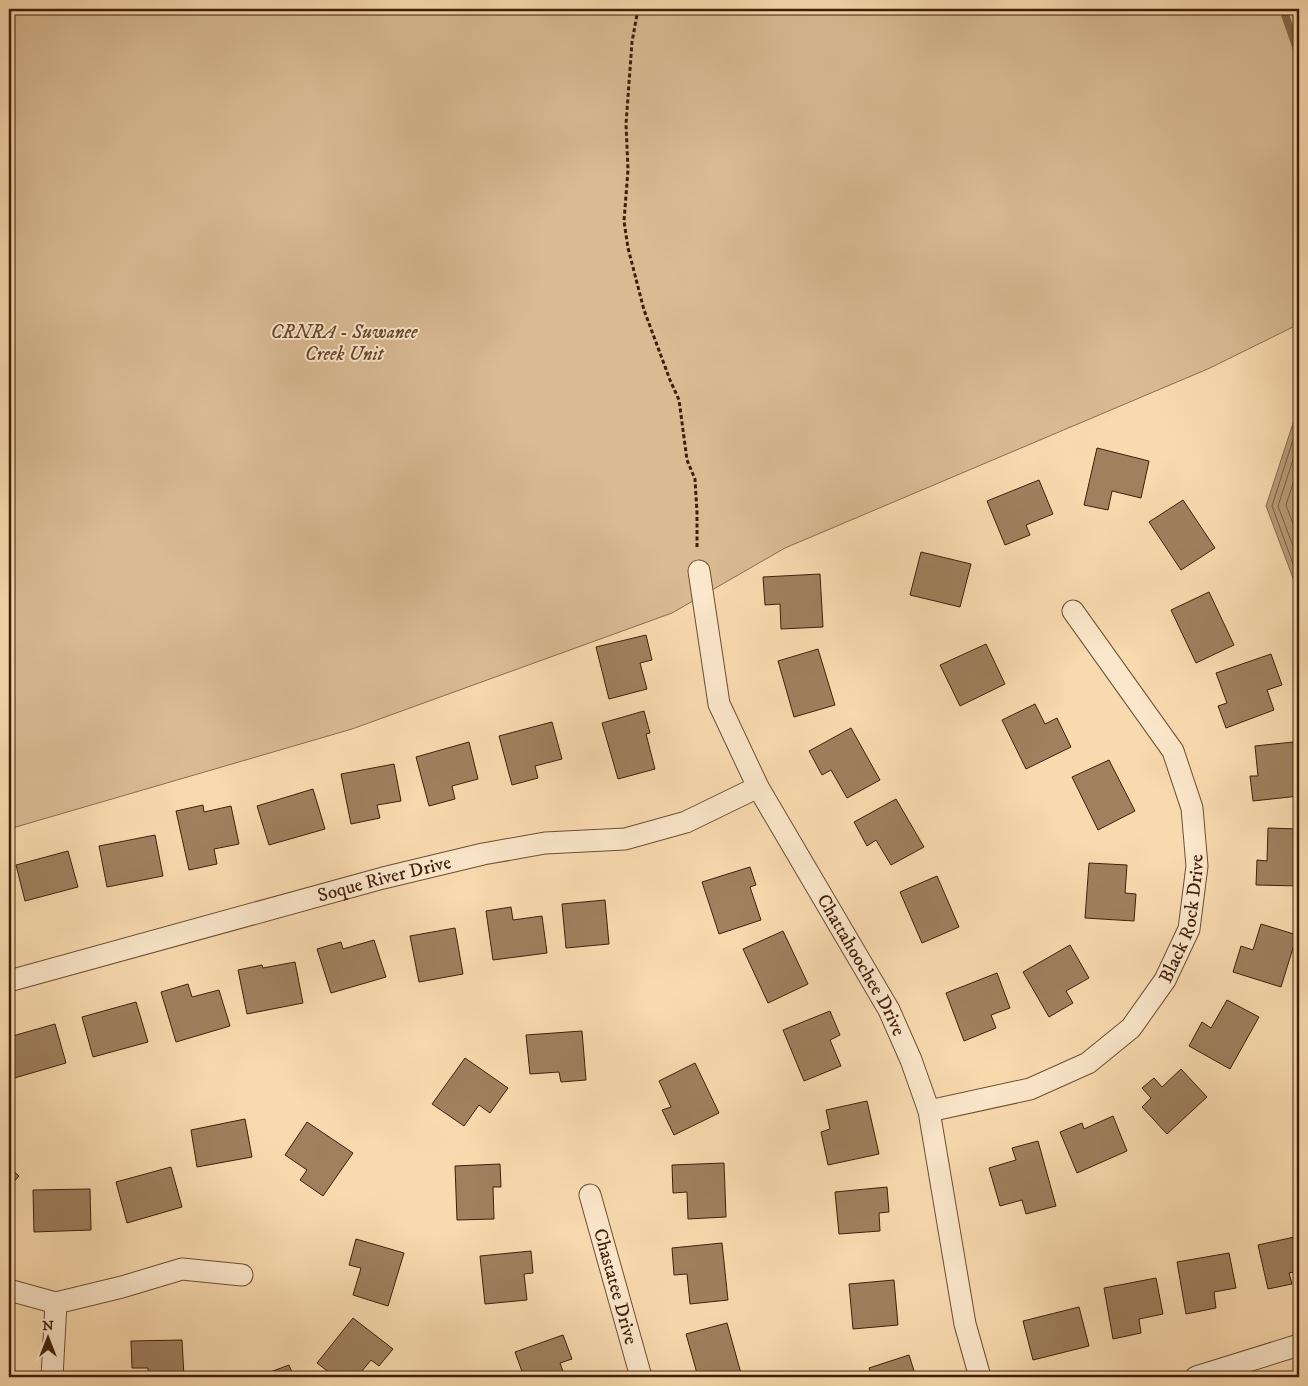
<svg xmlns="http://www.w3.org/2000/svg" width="1308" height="1386" viewBox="0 0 1308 1386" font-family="'IM FELL DW Pica',serif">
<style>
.green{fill:#d9ba93;stroke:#8c6c4e}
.water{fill:#ba9a77;stroke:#89694b}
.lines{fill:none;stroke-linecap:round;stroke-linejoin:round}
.shore{stroke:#7c5c40;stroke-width:1}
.stream{stroke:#89694b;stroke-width:8}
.building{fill:#a0805f;stroke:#3f1f09}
.minor-casing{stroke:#6e4e32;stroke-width:23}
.path{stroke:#3f1f09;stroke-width:3;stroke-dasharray:4 2.5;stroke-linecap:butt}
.minor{stroke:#fbe7cb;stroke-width:21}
.labels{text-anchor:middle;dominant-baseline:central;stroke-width:4;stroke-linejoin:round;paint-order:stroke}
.park-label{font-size:19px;font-style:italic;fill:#66462c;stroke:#fbe7cb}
.street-label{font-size:19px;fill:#3f1f09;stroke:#fbe7cb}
</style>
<rect width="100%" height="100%" fill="#f9daaf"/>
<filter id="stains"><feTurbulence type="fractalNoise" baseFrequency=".004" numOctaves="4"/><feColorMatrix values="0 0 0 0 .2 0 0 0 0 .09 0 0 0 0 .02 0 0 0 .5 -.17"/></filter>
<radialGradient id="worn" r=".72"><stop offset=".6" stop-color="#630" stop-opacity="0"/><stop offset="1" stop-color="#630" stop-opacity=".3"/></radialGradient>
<path class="green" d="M9,9H1299V324L1210,368L785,548L672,613L352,729L9,829Z"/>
<path class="water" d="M1299,405V594L1266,506Z"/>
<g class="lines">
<path class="shore" d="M1299,421L1272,506L1299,580
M1299,441L1278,506L1299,562
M1299,465L1286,505L1299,540"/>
<path class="stream" d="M1283,9L1299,55"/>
</g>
<path class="building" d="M1097,448L1149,461L1141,498L1112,491L1108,510L1084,505Z
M1039,480L1053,514L1026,525L1030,535L1005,545L987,501Z
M1183,500L1215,548L1181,570L1149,522Z
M921,552L971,564L960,607L910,595Z
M820,574L823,627L781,629L780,604L765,605L763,577Z
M1209,592L1234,645L1196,663L1171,610Z
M646,635L652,660L640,663L647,689L609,699L596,647Z
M986,644L1005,684L960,706L940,665Z
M818,649L835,705L794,717L778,661Z
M1271,654L1282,685L1267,690L1274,710L1226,728L1218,706L1227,703L1216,673Z
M1035,704L1045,724L1057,718L1071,747L1026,769L1002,720Z
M644,711L650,733L646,734L655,769L618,779L602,723Z
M552,722L562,759L535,766L538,778L512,785L499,736Z
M851,728L880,780L847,798L831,770L822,775L809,751Z
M469,742L478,779L452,786L455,799L429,806L416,757Z
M1293,742L1299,796L1253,801L1250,776H1258L1255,746Z
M1109,760L1135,811L1098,830L1072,777Z
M394,764L401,801L377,805L380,818L351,824L341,774Z
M313,789L325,829L269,845L257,806Z
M896,799L924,847L891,865L876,840L867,846L854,822Z
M203,805L204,812L231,806L239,844L214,849L217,864L189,870L176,811Z
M1268,828L1299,829V886L1256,885L1257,860L1267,861Z
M155,835L163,876L107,887L99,846Z
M68,851L78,887L25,901L16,865Z
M1089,863L1127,865L1125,893L1136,894L1134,921L1085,918Z
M750,867L756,885L750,887L761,920L719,934L702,882Z
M937,876L959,927L922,943L900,892Z
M605,900L609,944L566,948L562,904Z
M511,907L513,920L542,916L547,953L493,960L486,911Z
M1261,924L1297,935L1281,987L1233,972L1241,946L1253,950Z
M455,928L463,974L419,982L410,936Z
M783,931L808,984L768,1003L743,949Z
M374,940L386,977L331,993L317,949L341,942L343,949Z
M1070,945L1089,978L1066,991L1073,1003L1049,1017L1023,972Z
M295,962L303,1003L247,1014L238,970L262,965L263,968Z
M997,973L1010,1008L991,1015L996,1028L964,1041L946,993Z
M188,984L192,997L219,990L230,1026L176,1042L161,992Z
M1227,1000L1259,1017L1230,1069L1189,1046L1202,1022L1211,1028Z
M136,1002L148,1042L93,1057L82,1017Z
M830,1011L840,1035L830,1040L841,1066L804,1081L783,1030Z
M55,1024L66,1063L11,1079L9,1073V1037Z
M582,1031L586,1080L561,1082L559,1072L530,1074L526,1035Z
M465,1058L508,1088L490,1113L479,1105L464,1126L432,1104Z
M695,1063L719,1113L674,1135L662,1110L671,1107L659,1081Z
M1181,1069L1207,1097L1167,1134L1142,1107L1151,1098L1142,1088L1154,1078L1162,1087Z
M867,1101L879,1154L828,1165L821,1132L830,1129L826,1110Z
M1113,1116L1127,1151L1077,1173L1060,1132L1082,1123L1084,1129Z
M245,1119L252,1157L197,1167L191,1130Z
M307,1122L353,1153L323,1196L300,1180L307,1170L285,1155Z
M1038,1141L1056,1206L1026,1214L1022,1200L1000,1206L989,1168L1016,1160L1012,1148Z
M724,1163L726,1217L688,1219L687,1192L673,1193L672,1165Z
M500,1164L501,1187H493L494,1219L457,1220L455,1166Z
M9,1167L19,1176L9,1187Z
M171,1167L182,1207L127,1223L116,1182Z
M887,1187L889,1212L879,1213L880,1231L839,1234L835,1192Z
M90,1189L91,1230L34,1232L33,1190Z
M1299,1236V1271L1289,1273L1292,1284L1268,1289L1258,1245Z
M356,1239L404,1253L388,1306L353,1295L361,1268L349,1265Z
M722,1243L728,1300L690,1304L687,1274L674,1275L672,1248Z
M531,1251L533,1273L524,1274L527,1300L485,1304L480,1256Z
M1229,1253L1236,1288L1214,1292L1216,1308L1186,1314L1177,1262Z
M1156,1278L1163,1314L1139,1319L1141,1333L1113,1339L1104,1288Z
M894,1280L898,1325L853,1329L849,1284Z
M1079,1307L1089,1346L1033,1360L1023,1321Z
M353,1318L393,1349L379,1366L371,1360L357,1377H335L317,1363Z
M727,1323L742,1377H698L686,1334Z
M563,1335L572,1359L560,1363L565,1377H524L515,1352Z
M182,1340L184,1377H148V1368H132L131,1341Z
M909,1355L916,1377H872L869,1368Z
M289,1365L294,1377H263L262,1375Z"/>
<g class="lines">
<g class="minor-casing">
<g id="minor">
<path id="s1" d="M699,571L719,704L758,787L889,1010L911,1060L929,1111L965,1324L980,1377"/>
<path id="s2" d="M9,981L383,878L483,854L545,843L625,839L686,822L758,787"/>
<path id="s3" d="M929,1111L1030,1089L1088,1063L1131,1028L1165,980L1189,929L1197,866L1192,808L1173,751L1073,611"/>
<path id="s4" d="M590,1195L641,1377"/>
<path d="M9,1290L56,1303L122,1287L182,1269L242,1275"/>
<path d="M52,1377L56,1303"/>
<path d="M1196,1377L1299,1345"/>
</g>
</g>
<path class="path" d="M638,9L632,42L626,124L628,170L624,221L628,248L644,310L670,380L679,400L687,460L695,479L697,513V548"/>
<use href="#minor" class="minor"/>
</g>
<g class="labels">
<g class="park-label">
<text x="344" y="332">CRNRA - Suwanee<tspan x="344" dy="22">Creek Unit</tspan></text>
</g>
<g class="street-label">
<text stroke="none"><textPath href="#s2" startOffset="389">Soque River Drive</textPath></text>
<text stroke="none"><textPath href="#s3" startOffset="346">Black Rock Drive</textPath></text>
<text stroke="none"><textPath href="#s1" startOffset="432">Chattahoochee Drive</textPath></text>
<text stroke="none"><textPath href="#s4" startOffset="95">Chastatee Drive</textPath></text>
</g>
</g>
<rect width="1308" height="1386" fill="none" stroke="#f9daaf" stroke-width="30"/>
<rect x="10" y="10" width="1288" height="1366" fill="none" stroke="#3f1f09" stroke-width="2.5"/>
<rect x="15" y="15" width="1278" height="1356" fill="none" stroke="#3f1f09"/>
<g transform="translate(48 1338)" stroke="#fbe7cb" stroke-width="4" paint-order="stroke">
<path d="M0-4L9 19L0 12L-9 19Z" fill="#3f1f09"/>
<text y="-8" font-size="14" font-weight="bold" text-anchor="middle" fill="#3f1f09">N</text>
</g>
<rect width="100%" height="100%" filter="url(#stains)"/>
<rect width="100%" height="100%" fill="url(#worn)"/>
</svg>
